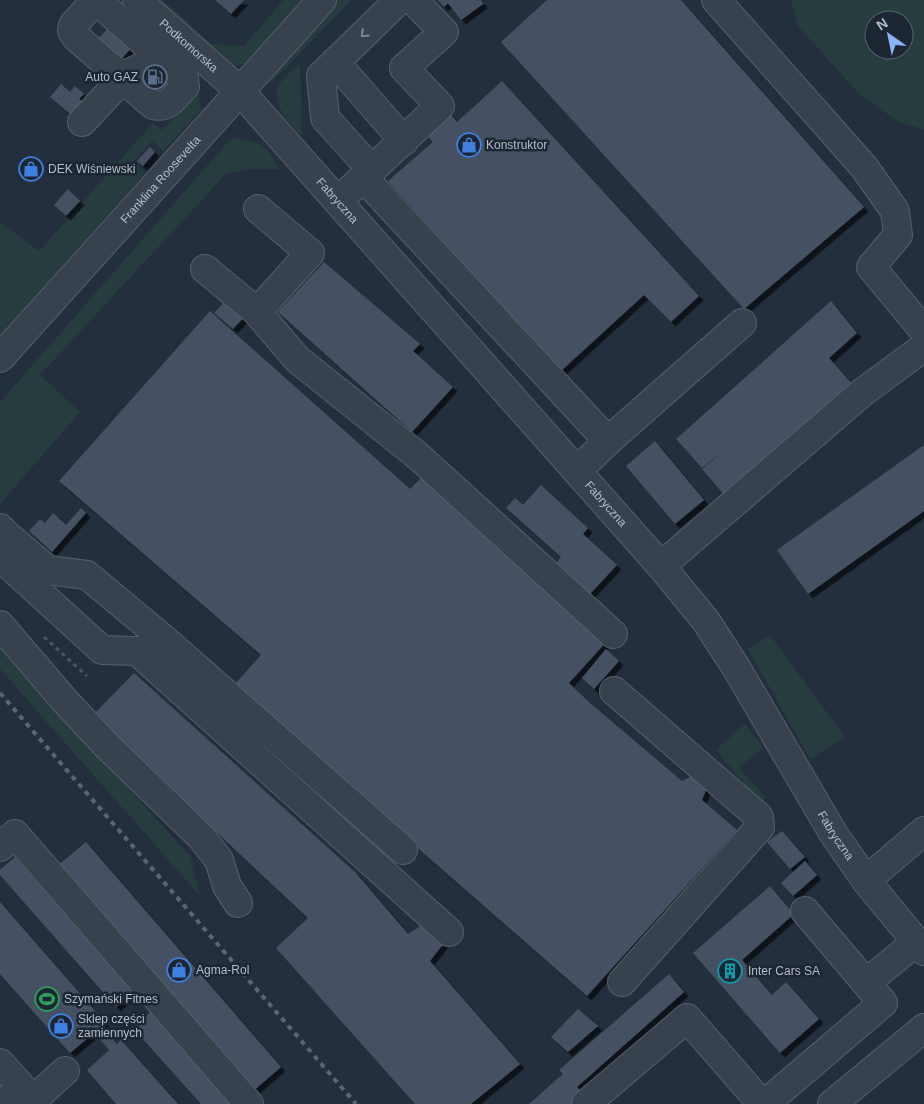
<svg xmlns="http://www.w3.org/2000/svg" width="924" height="1104" viewBox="0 0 924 1104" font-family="Helvetica,sans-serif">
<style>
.green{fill:#263c3f;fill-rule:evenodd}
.building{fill:#455162;filter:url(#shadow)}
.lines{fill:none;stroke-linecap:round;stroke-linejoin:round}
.minor-casing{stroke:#565f6c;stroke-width:30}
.path{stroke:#44595c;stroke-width:3;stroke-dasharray:4 4;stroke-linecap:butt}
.minor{stroke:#38414e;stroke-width:28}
.rail{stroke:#5a6575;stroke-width:4;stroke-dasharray:5 5;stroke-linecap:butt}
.oneway{stroke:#7c8592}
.labels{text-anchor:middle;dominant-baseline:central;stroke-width:5;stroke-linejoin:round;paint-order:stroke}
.street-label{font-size:12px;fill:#b4bcc9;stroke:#1d2633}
.poi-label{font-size:12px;fill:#b4bcc9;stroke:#1d2633;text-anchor:start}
</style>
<defs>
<filter id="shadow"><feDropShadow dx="4.5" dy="4.5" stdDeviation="0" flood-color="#0009"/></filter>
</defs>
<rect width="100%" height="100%" fill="#242f3e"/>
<path class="green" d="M152,0H163L212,44L244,46L283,0H308L252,62L235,66L222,61Z
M336,0H351L270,84L273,74L279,64Z
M791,0H924V130L899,122L860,95L798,26ZM874,20H904V50H874Z
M300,63L302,134L300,135C290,123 270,103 278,86C283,78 293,70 300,63Z
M198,94L201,110L163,151L152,141L133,162L145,173L0,336V222L39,251L153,123L162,130Z
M232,138C259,140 267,145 279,169H248L225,175L40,375L80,412L0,504V402L227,143Z
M0,631L125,785L190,856L200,896L0,669Z
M770,635L845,737L810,759L748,649Z
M745,724L763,748L739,768L766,798L760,804L717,751L720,746Z"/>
<path class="building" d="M215,0H244L231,14Z
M438,0H481L483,4L461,20L448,3L444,7Z
M547,0H681L864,207L744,309L501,42Z
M109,27L132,47L120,61L97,40Z
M502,81L699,296L671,322L644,295L561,371L388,181L433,142L423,132L447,110L457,122Z
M61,84L70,92L75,86L84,94L79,99L88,106L76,119L50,97Z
M150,147L155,152L143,166L137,161Z
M68,189L80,201L66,216L54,205Z
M324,262L420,344L413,351L453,387L412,432L278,312Z
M228,298L247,314L233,329L214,313Z
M831,301L857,333L829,358L853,385L726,497L702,469L723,451L702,468L676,439Z
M210,311L410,489L421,478L467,515L607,641L569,683L590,703L682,781L690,777H697L704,782L706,790L702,800L737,830L587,996L421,851L235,684L261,655L59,481Z
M655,441L704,500L675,524L626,466Z
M924,445V511L808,594L777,550Z
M541,485L588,528L583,534L617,565L590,594L556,563L561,557L506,508L515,498L523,505Z
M81,508L86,513L52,552L29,531L40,519L45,523L53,513L66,525Z
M606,649L619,661L594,689L582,678Z
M134,673L355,872L408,934L422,925L444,943L430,961L520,1064L471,1104H415L276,948L308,918L92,716Z
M782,831L805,857L790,869L767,842Z
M86,842L281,1067L251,1093L56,867Z
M15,857L134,992L116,1007L0,875V870Z
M805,861L817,875L793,896L781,883Z
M770,886L794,914L742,960L772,995L786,982L819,1019L780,1053L693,953Z
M0,902L105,1022L101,1026L117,1044L121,1040L178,1104H116L87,1070L109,1050L94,1033L70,1053L0,974Z
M669,974L684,992L577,1087L585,1096L577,1104H529L563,1074L559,1070Z
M578,1009L598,1026L568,1052L551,1037Z
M152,1011L234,1104H201L133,1028Z"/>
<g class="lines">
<g class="minor-casing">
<g id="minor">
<path d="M96,0L73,25L72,31L76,37L153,105C169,109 175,96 185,86L184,78L96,0"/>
<path id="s1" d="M137,0L240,91L661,566L706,621L737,669L833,833L867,882L924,951"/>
<path d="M716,0L864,167L895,211L898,235L871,267L924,331"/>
<path d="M335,62L404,141"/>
<path d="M82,122L127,74L177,51"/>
<path d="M371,169L325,118L321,76L399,0"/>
<path d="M363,177L608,441"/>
<path d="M351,189L440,106L404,68L444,32L413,0"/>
<path d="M205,269L257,312L297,359L418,456L613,634"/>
<path d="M257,312L310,253L258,209"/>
<path id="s2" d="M0,358L322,0"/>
<path d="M577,471L608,441L742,323"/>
<path d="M0,528L9,537L48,570L87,575L166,641L403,850"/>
<path d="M0,557L102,650L137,651L449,932"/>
<path d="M661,566L863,392L924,347"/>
<path d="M0,625L65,701L108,747L201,837L219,860L227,886L238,903"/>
<path d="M614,691L759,817L760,827L622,982"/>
<path d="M0,847L15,834L249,1104"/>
<path d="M867,882L877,871L924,831"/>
<path d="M866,983L916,942"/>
<path d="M0,1063L37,1104"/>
<path d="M33,1100L65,1071"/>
<path d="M0,1101L3,1104"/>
<path d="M586,1104L687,1018L762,1104"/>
<path d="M765,1104L883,1003L805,911"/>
<path d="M832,1104L924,1028"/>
</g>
</g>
<path class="path" d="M44,637L87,676"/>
<use href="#minor" class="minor"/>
<path class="rail" d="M0,693L356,1104"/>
</g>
<defs><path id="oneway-chevron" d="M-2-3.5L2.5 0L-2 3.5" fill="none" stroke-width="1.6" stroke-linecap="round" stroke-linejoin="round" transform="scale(1.25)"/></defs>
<use class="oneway" href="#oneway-chevron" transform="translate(364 34) rotate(136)"/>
<defs>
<g id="fuel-ring" transform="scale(1.25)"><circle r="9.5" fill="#1d2633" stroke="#5c6f8a" stroke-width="1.5"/><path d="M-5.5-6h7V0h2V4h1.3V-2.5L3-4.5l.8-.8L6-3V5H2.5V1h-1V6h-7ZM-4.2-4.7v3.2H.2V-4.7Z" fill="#5c6f8a"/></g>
<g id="shop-ring" transform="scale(1.25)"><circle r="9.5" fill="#1d2633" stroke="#3f7fe0" stroke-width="1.5"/><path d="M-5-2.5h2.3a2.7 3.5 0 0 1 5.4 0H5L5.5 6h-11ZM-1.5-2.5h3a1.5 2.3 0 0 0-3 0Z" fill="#3f7fe0"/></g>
<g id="building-ring" transform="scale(1.25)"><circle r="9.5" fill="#1d2633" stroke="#0f9aa8" stroke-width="1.5"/><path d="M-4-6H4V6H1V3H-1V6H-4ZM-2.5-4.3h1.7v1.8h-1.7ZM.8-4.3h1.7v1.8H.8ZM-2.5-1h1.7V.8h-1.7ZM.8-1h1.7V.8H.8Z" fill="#0f9aa8"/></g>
<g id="stadium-ring" transform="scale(1.25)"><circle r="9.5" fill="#1d2633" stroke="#2e9e5b" stroke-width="1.5"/><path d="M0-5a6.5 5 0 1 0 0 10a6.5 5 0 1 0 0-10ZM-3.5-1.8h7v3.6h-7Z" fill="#2e9e5b"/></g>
</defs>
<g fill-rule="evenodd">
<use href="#fuel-ring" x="155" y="77"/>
<use href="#shop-ring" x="469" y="145"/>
<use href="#shop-ring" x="31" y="169"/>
<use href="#shop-ring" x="179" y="970"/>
<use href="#building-ring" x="730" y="971"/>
<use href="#stadium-ring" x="47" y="999"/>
<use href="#shop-ring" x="61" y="1026"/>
</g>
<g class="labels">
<g class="street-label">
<text stroke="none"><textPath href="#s1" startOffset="69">Podkomorska</textPath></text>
<text stroke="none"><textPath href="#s2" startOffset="240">Franklina Roosevelta</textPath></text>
<text stroke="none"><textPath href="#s1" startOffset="284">Fabryczna</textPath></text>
<text stroke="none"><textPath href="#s1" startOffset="689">Fabryczna</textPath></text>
<text stroke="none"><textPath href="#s1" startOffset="1094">Fabryczna</textPath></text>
</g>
<g class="poi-label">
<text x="138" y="77" text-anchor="end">Auto GAZ</text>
<text x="486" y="145">Konstruktor</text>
<text x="48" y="169">DEK Wiśniewski</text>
<text x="196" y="970">Agma-Rol</text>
<text x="748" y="971">Inter Cars SA</text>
<text x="64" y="999">Szymański Fitnes</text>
<text x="78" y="1019">Sklep części<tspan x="78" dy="14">zamiennych</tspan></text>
</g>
</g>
<g transform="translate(889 35) rotate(327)"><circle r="24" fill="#1d2633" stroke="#59626f"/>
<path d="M0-4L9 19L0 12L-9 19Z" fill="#8ab4f8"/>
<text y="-8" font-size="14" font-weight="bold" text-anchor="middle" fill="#b4bcc9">N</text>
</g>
</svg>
